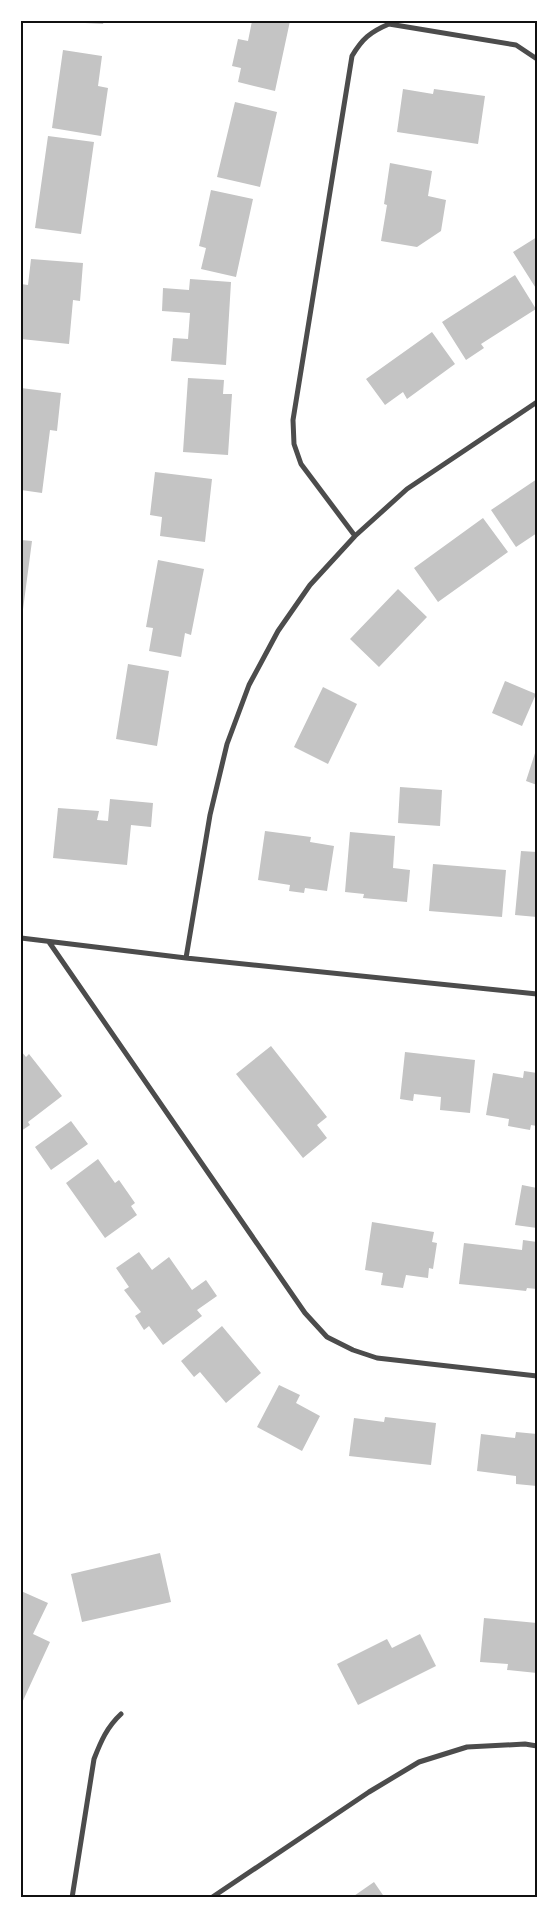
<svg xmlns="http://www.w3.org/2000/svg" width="558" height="1919" viewBox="0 0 558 1919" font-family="'Varela Round',sans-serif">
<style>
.building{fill:#c4c4c4}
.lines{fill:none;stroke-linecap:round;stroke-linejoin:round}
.minor{stroke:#4c4c4c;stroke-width:5}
.neatline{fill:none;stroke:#111;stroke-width:2}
</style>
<rect width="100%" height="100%" fill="#fff"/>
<path class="building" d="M85,21H104L103,24L85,23Z
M252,21H290L275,91L238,82L241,68L232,66L238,39L248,41Z
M63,50L102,56L98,86L108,88L101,136L52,128Z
M403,89L433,94L434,89L485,96L478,144L397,132Z
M235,102L277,112L260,187L217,177Z
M48,136L94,142L81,234L35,228Z
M390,163L432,171L428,196L446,200L441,231L417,247L381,241L387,205L384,204Z
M211,190L253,199L236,277L201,269L206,248L199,246Z
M537,237V290L513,252Z
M31,259L83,263L80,301L73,300L69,344L21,339V284L28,285Z
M515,275L536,309L481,344L484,348L466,360L442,322Z
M190,279L231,282L226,365L171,361L173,338L188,339L190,313L162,311L163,288L189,290Z
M432,332L455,364L407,399L403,392L385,405L366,379Z
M188,378L224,380L223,394H232L228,455L183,452Z
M21,388L61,393L57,431L50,430L42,493L21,490Z
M155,472L212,479L205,542L160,536L162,517L150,515Z
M537,479V533L516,547L491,510Z
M483,518L508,552L438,602L414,568Z
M21,540L32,541L22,617H21Z
M158,560L204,569L191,635L185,633L181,657L149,651L153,628L146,627Z
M398,589L427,617L379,667L350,639Z
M128,664L169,671L157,746L116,739Z
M505,681L536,694L522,726L492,713Z
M323,687L357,704L328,764L294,747Z
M536,750H537V785L526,781Z
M400,787L442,790L440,826L398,823Z
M110,799L153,803L151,827L131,825L127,865L53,858L58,808L99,811L97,820L108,821Z
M265,831L311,837L310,842L334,846L327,891L305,888L304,893L289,891L290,885L258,880Z
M350,832L395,836L393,868L410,870L407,902L363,898L364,894L345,892Z
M521,851L537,852V917L515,915Z
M433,864L506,870L502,917L429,911Z
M271,1046L327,1117L317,1125L327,1138L303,1158L236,1074Z
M21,1051L26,1057L29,1054L62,1096L28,1122L30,1125L21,1131Z
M405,1052L475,1060L470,1113L440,1110L441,1097L414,1094L413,1101L400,1099Z
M524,1071L537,1073V1126L531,1125L530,1130L508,1126L509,1119L486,1115L493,1073L523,1078Z
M71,1121L88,1144L51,1170L35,1147Z
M98,1159L115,1183L119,1180L135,1203L131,1206L137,1215L105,1238L66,1183Z
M522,1185L537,1188V1228L515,1225Z
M372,1222L434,1232L432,1242L437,1243L433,1269L429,1268L428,1278L406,1275L403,1288L381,1285L383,1273L365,1270Z
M523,1240L537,1242V1289L527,1288L526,1291L459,1284L464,1243L522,1250Z
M139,1252L152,1270L169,1257L192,1290L206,1280L217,1296L197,1310L202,1316L163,1345L149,1326L144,1330L135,1316L141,1312L124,1290L129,1287L116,1268Z
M222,1326L261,1373L226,1403L200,1372L194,1377L181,1361Z
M279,1385L300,1395L296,1403L320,1416L302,1451L257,1427Z
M385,1417L436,1423L431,1465L349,1456L354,1418L384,1422Z
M516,1432L537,1434V1486L516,1484V1476L477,1471L481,1434L515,1438Z
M160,1553L171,1602L82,1622L71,1574Z
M21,1591L48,1603L33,1634L50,1642L21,1705Z
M484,1618L537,1623V1673L507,1670L508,1664L480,1662Z
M420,1634L436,1666L358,1705L337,1664L387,1639L392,1648Z
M374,1882L385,1898H351Z"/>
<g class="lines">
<path class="minor" d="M355,536L301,464L294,444L293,420L352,56C362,39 370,32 389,24L516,45L537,59
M21,938L186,958L537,994
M49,942L305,1313L327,1337L353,1350L377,1358L537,1376
M186,958L210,815L227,744L249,685L278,631L310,585L355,536L407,489L537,402
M72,1898L94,1759C101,1741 107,1727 121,1714
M211,1898L369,1792L419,1762L467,1747L525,1744L537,1746"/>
</g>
<rect width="558" height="1919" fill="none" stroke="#ffffff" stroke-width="45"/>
<rect x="22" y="22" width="514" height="1874" class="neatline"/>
</svg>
